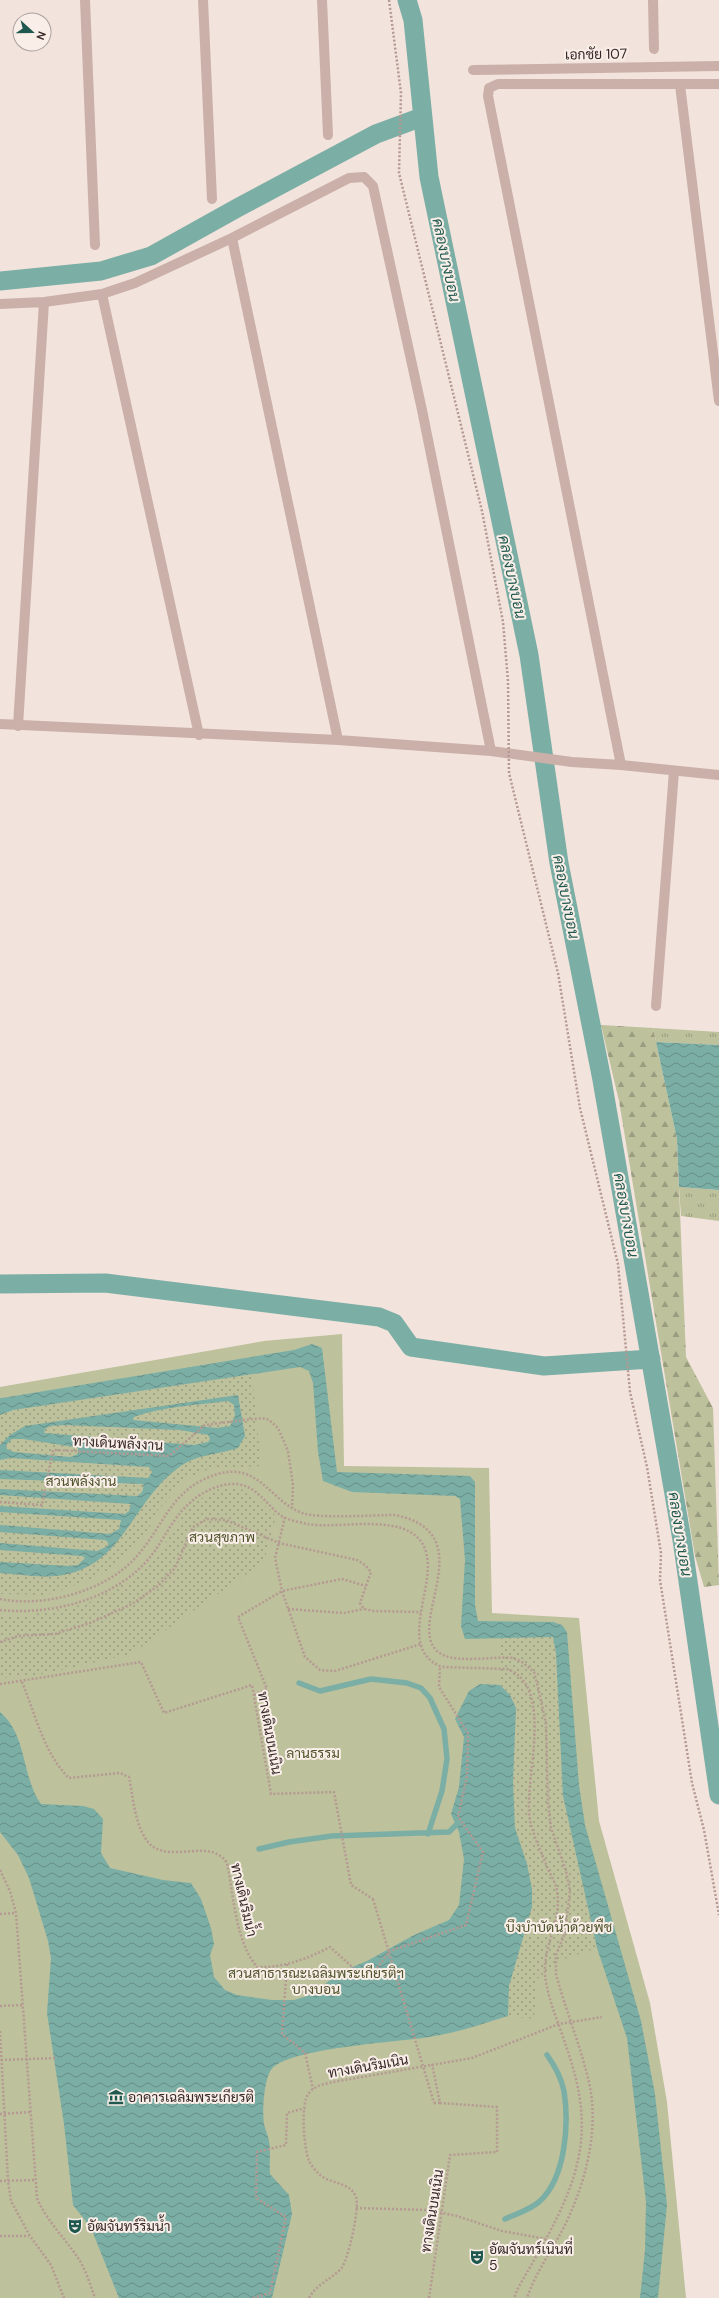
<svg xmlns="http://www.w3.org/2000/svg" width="719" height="2298" viewBox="0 0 719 2298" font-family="'DM Sans',Sarabun,sans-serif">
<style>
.grass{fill:url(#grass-tufts)}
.forest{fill:url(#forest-firs)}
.park{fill:#bdc19c}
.garden{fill:url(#garden-dots)}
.water{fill:url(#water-waves);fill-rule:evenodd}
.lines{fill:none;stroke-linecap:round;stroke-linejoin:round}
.stream{stroke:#7baea5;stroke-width:5.5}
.canal{stroke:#7baea5;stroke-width:19}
.path{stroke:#b59992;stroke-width:2.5;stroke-dasharray:2 2;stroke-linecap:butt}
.minor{stroke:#cab0a8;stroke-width:10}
.path-bridge{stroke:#b59992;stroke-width:2.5;stroke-dasharray:2 2;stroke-linecap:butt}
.labels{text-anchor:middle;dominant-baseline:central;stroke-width:4;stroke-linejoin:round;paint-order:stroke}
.street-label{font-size:14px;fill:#372928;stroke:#f9eee8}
.park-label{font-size:14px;fill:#4f542c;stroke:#f9eee8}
.poi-label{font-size:14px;fill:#372928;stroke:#f9eee8;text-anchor:start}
.water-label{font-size:15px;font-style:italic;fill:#1e584e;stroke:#f9eee8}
</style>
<defs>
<pattern id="grass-tufts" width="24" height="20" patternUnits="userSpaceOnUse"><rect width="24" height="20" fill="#bdc19c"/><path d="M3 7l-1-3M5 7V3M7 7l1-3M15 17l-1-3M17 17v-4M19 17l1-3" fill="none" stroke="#9a9d7f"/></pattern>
<pattern id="forest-firs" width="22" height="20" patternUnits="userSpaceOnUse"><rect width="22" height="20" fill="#bdc19c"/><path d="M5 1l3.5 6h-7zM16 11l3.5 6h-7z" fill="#9a9d7f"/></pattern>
<pattern id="garden-dots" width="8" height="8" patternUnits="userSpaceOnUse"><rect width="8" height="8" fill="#bdc19c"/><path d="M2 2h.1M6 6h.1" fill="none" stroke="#9a9d7f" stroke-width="1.8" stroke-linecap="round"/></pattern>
<pattern id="water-waves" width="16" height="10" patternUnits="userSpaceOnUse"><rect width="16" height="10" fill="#7baea5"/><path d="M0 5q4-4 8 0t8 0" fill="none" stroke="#668e86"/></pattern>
</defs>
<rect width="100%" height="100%" fill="#f2e3dc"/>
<path class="grass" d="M653,1028L719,1032V1045L656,1042Z
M679,1187L719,1190V1221L681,1216Z"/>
<path class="forest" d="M601,1025L653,1028L677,1139L686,1357L713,1408L719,1585L704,1587L695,1556L619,1101Z"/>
<path class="park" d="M342,1334L344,1466L489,1468L492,1613L579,1618L599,1821L650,2003L667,2102L686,2298H0V1387L264,1341Z"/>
<path class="garden" d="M252,1373L261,1466L209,1469L188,1478L158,1510L145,1536L117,1566L82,1583L45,1595L0,1594V1415L13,1410Z
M231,1487C251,1489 262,1503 276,1516L264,1562L131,1654L34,1676L0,1678V1614L19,1617L86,1604L137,1577L161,1551L182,1517L194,1503L215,1490Z
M553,1637L556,1653L563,1796L597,1948L561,1960L537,1979L534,2019L508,2016V1986L532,1907V1889L527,1864L515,1828L513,1782L516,1708L510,1695L500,1685L499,1638Z"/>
<path class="water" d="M656,1042L719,1045V1190L679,1187L677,1139Z
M312,1344L322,1348L337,1472L470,1476L475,1482V1605L478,1621L553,1622L562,1625L567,1632L579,1785L585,1825L641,2021L655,2094L667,2205L658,2298H640L645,2250L646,2202L627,2038L597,1948L563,1796L556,1653L553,1637L465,1639L461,1626L465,1560L460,1499L455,1496L352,1492L323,1481L318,1452L313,1383L309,1371L300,1367L13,1410L0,1415V1398H2L294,1350Z
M238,1395L245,1436L238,1448C217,1455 196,1454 178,1468C130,1503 123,1570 55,1576C37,1578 18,1574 0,1573V1562L69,1566L78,1565L85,1558L82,1556L0,1550V1543L97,1551L108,1546V1542L105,1540L0,1532V1525L110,1534L119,1529L121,1520L0,1512V1506L125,1514L129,1511L131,1504L0,1495V1489L137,1496C142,1493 144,1491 143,1484L0,1479V1470L148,1478L152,1472L149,1467L10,1458L0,1460V1445L10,1435L25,1426ZM228,1401L234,1405L235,1416L230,1426L217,1428L133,1420L134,1417C164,1406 197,1405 228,1401ZM65,1425L180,1430L208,1435L210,1439L208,1442L194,1445L44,1433L45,1429L50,1426ZM12,1439H23L74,1447L78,1448V1454L70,1457L14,1452L7,1449L6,1445Z
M480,1684L500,1685L510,1695L516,1708L513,1782L515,1828L527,1864L532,1889V1907L509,1986L508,2016C482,2024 456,2033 429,2037C400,2042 285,2048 271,2070C264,2080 262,2112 264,2124C265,2129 268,2135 269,2141C271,2151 269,2163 270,2174L289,2195L292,2214L272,2298H119L91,2228L73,2205L64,2124L47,2013L51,1958L48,1941L29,1878L18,1855L0,1832V1712C28,1736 21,1776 41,1804L83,1806L94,1809L103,1819L101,1853L110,1868L163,1880L191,1883L201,1899L211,1928L214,1944L210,1955L214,1977L225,1990L237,1995L272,2000H294L314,1994L338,1973L367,1961L414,1935L449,1920L459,1905L464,1859L459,1832L451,1814L459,1787L464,1737L455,1719L469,1691Z"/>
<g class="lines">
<path class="stream" d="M299,1683L320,1691L371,1679L407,1683L421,1688L430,1698L444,1729L447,1759L442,1791L428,1834
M259,1849L289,1842L332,1836L449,1832L456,1825
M505,2219C516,2214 532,2209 540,2201C566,2177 569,2123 564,2091C561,2077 555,2066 547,2055"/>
<path class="canal" d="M407,0L413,20L429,177L529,655L559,863L602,1080L682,1540L719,1795
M0,281L101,271L151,256L239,207L376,134L422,117
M0,1284L105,1283L379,1317L394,1323L411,1347L544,1366L651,1359"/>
<path class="path" d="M0,1502L42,1505L53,1450L169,1456L205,1425L262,1418L269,1420L278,1428L288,1451L293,1485L292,1508
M285,1517L275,1558L282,1591L305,1657L320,1670L335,1671L421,1644
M0,1599C44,1608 107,1591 137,1556C165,1524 172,1487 218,1474C259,1462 270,1501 302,1513C318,1519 375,1515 395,1515C489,1534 397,1632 443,1655C460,1663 493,1656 513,1658L522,1662L534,1672L538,1687L546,1724L548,1803L551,1828L566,1871L570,1891L565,1933L556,1955V1974C566,2012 582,2049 590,2087C598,2129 587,2176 570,2214C558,2243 537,2268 527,2298
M288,1609L344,1613L364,1609
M0,1610C50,1615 109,1601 145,1563C163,1544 171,1518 192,1501C202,1492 221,1483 235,1484C256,1485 265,1503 280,1515C287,1520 299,1522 307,1524C341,1530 410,1510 425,1549C439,1584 394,1648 442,1667L507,1669C554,1685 526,1775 529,1813C530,1829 542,1854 548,1869C551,1876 556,1883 557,1891C562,1921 543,1945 545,1975C547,1993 553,2009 559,2026C573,2065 585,2099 581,2142C575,2196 543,2243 517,2290L514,2298
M0,1642L18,1636L55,1634L90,1623L132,1604L158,1586L175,1568L193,1527L207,1519L226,1520L279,1543L357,1560L365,1565L371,1572L360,1603L364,1609L374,1611L421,1612
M22,1682C35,1713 44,1754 69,1778L120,1773L129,1777C133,1797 135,1826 148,1842C168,1866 210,1836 227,1863C234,1897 235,1940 257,1967C283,1968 307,1959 330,1947L359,1973L374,1972L390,1951L466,1925L483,1852L458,1817L467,1776L468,1733L439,1687L440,1667
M0,1684L141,1662L164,1713L252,1685L271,1794L334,1792L351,1885L373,1899
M254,1695L267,1689L238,1617L282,1591L342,1579L366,1586
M0,1870L10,1891L16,1913L37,2198C46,2220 63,2236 76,2255C85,2267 90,2284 95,2298
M0,1914L16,1913
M287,1964L282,2034L305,2053L313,2089
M0,2006L23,2005
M0,2031L8,2181L11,2201L30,2236L51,2265L64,2298
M434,2103H440
M0,2114L31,2112
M0,2181L36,2180
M356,2208L428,2210L457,2216L502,2231L546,2239
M0,2236H29
M253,2298L270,2293L286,2217L256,2198L257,2152L286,2145L287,2113L305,2108
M309,2298C316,2285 329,2280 340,2270C348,2263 360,2207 356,2197C350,2181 327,2184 318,2173C315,2170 311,2165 309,2161C304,2149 300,2103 309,2093C315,2085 325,2084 333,2082L472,2058L559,2024L602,2017
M429,2298L450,2155L497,2152V2107L440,2103L432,2064"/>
<path class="minor" d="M85,0L95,245
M203,0L212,199
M322,0L328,135
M653,0L654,49
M473,70L719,66
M680,85L719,401
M232,238L338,740
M102,294L199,735
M0,304L44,302L102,294L135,283L232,238L349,178L364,177L373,186L422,410L491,751
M0,724L338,740L491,751L572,762L621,765L719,775
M18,726L44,302
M621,765L488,96L489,88L498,84H719
M656,1006L674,771"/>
<path class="path-bridge" d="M389,0L401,93L399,173L482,511L503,622L508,681L509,773L558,973L580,1108L618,1264L630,1392L647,1467L661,1553L660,1580L692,1783L704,1830L719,1915
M373,1899L434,2103
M1,2060L57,2058"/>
</g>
<defs>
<g id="museum-bare" transform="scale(1.2)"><path d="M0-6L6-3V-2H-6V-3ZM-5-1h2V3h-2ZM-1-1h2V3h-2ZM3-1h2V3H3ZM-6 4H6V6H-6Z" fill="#1e584e" stroke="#f9eee8" stroke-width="2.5" paint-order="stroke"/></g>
<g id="theatre-bare" transform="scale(1.2)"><path d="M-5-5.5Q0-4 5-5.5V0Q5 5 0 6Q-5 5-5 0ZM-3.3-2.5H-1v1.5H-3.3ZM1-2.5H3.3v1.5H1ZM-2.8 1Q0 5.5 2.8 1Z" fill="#1e584e" stroke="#f9eee8" stroke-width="2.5" paint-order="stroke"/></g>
</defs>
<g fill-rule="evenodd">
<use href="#museum-bare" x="116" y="2097"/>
<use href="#theatre-bare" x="75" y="2226"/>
<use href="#theatre-bare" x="477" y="2257"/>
</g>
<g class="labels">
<g class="street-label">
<text transform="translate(596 54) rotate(-1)">เอกชัย 107</text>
<text transform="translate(118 1443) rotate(3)">ทางเดินพลังงาน</text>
<text transform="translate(270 1733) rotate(80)">ทางเดินบนเนิน</text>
<text transform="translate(244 1900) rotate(77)">ทางเดินริมน้ำ</text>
<text transform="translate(368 2066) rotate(-10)">ทางเดินริมเนิน</text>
<text transform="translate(432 2211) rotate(-81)">ทางเดินบนเนิน</text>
</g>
<g class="park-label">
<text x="81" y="1481">สวนพลังงาน</text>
<text x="222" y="1537">สวนสุขภาพ</text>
<text x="313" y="1753">ลานธรรม</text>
<text x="559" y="1927">บึงบำบัดน้ำด้วยพืช</text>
<text x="316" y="1973">สวนสาธารณะเฉลิมพระเกียรติฯ<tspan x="316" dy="16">บางบอน</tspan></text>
</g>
<g class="poi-label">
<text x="128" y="2097">อาคารเฉลิมพระเกียรติ</text>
<text x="87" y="2226">อัฒจันทร์ริมน้ำ</text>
<text x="489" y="2249">อัฒจันทร์เนินที่<tspan x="489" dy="16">5</tspan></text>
</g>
<g class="water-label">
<text transform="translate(446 260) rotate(78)">คลองบางบอน</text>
<text transform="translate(512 577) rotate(78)">คลองบางบอน</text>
<text transform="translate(566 897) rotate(79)">คลองบางบอน</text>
<text transform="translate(626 1215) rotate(80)">คลองบางบอน</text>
<text transform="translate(680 1534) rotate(81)">คลองบางบอน</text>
</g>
</g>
<g transform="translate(32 32) rotate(111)"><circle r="19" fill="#f9eee8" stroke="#ab9f9b"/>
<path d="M0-3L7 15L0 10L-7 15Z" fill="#1e584e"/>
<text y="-6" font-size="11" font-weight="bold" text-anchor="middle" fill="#372928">N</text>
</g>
</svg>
